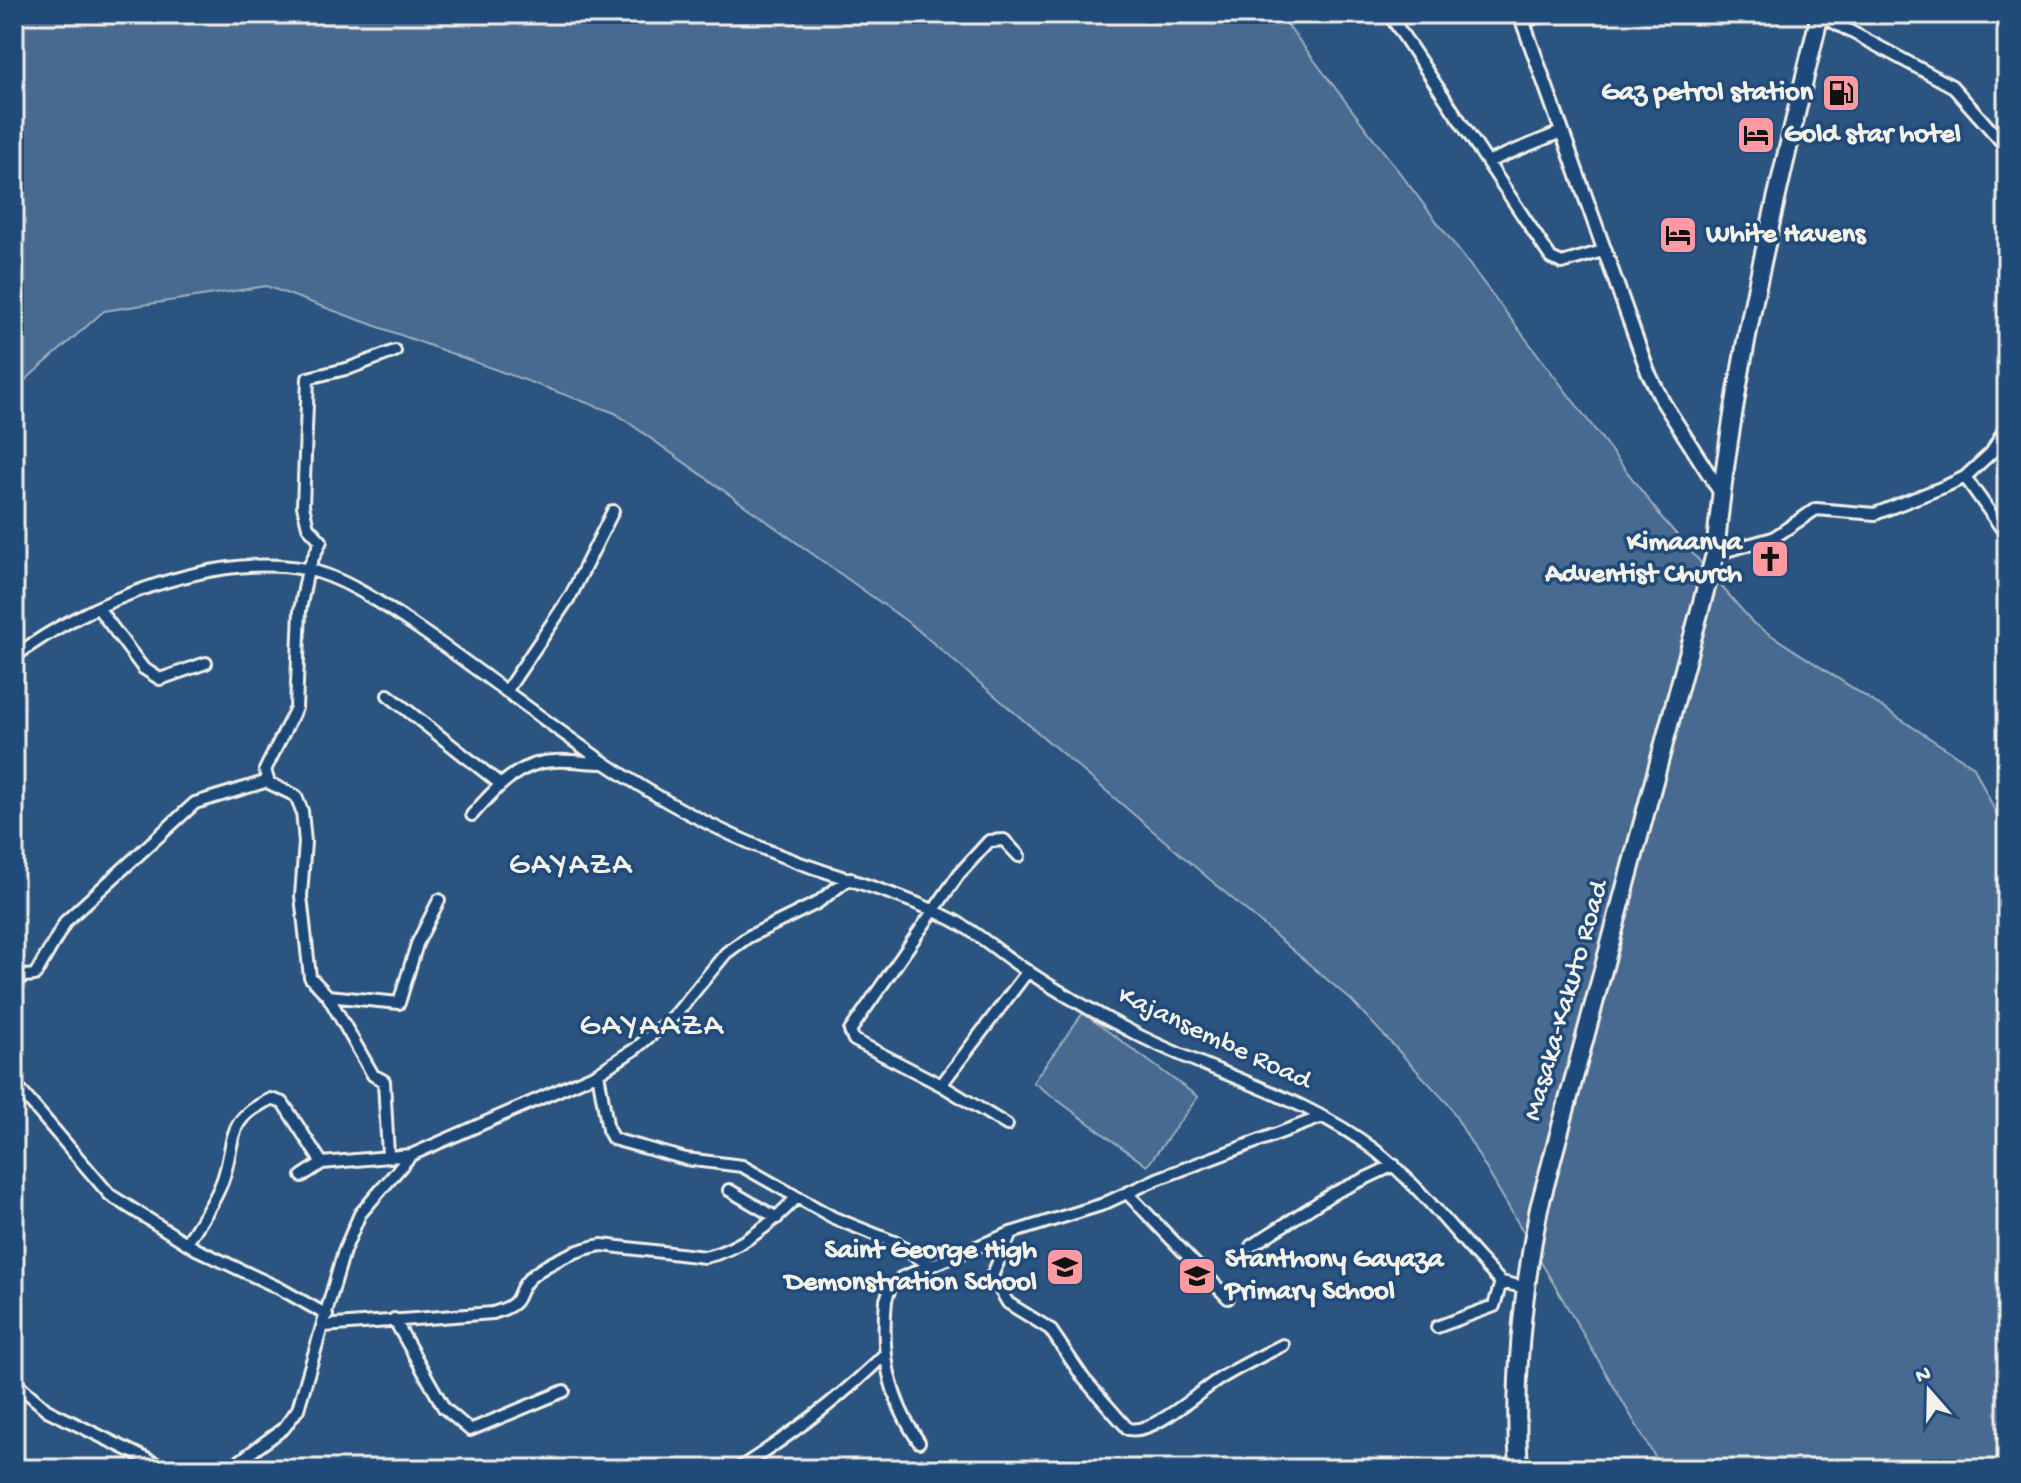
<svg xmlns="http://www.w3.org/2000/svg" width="2021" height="1483" viewBox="0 0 2021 1483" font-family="'Gochi Hand',sans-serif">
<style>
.green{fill:#496b90;stroke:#9eaebc;stroke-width:2}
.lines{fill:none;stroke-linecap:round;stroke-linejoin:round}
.minor-casing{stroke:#f4f1e8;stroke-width:16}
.tertiary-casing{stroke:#f4f1e8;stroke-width:18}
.trunk-casing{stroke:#f4f1e8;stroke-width:22}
.minor{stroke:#1f4a7a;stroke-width:10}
.tertiary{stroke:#1f4a7a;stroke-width:12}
.trunk{stroke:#1f4a7a;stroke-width:16}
.labels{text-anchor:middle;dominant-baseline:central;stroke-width:7;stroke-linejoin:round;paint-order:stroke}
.poi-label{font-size:28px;font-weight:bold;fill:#f4f1e8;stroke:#1f4a7a;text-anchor:end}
.street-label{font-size:28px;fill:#f4f1e8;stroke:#1f4a7a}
.quarter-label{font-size:32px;letter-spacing:2px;fill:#f4f1e8;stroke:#1f4a7a}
</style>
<rect width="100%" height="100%" fill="#2c5481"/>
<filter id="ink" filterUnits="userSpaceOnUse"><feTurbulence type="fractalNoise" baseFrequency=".0125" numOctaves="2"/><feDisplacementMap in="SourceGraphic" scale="16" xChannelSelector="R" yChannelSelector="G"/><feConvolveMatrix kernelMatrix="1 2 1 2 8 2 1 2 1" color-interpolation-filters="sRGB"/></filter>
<g filter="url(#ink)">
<path class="green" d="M14,14H1279L1663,519L1754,624L1974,767L2007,836V1469H1662L1449,1105L1351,1000L912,625L615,413L266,286L104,311L14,390Z
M1083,1013L1198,1097L1147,1166L1033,1082Z"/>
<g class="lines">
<g class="minor-casing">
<path id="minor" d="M1389,14L1551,258L1562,263L1606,250
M1820,15L1952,86L2007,148
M1522,23L1544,14
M1487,162L1561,132
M1965,477L2007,536
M1715,554L1773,538L1816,509L1875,514L1946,486L1965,477L1991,453L2007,425
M98,608L143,668L160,679L206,663
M14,657C86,602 213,552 305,569C342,576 381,603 412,624C479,669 542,720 608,765C666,804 734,839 800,863C851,881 905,895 953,920C978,933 1001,954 1024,969C1060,993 1099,1015 1136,1034C1216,1075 1305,1096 1376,1151C1424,1189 1459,1240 1501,1282L1523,1287
M507,690L571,595L613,511
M388,695L499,783
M472,815C494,790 518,762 554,761C571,760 588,763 605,763
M14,977L35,975L66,921L195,803L268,781
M328,996L399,1003L417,944L439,900
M598,1073L608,1130L613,1139L686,1159L742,1166L797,1197
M14,1083L110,1195L196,1249L279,1288L327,1315
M941,1085L1028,971
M1007,1125L941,1085L854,1040L850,1031L959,874L989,841L1004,840L1019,856
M388,1155L384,1081L373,1075L328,996L310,977L301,896L305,842L302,811L296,796L269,783L265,770L296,708L300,610L308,569L321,541L308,527L303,506L308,378L350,368L395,351
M302,1176L322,1163
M729,1190L777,1218
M1127,1193L1228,1298
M1011,1233L992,1276L1008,1303L1050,1329L1084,1379L1128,1429C1154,1435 1199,1391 1221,1378C1241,1366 1263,1355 1283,1345
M187,1243C200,1222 217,1199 224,1176C236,1136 226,1120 271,1099L283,1103L322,1163L411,1155
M1251,1246L1332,1194L1394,1165
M394,1319L444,1408L470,1430L564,1391
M323,1326L493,1313C529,1302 511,1294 532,1276C549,1262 580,1248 602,1245L705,1257C739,1250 773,1223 797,1197L834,1218L894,1242L931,1266
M1437,1327L1494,1306L1501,1282
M14,1381L47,1410L167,1469
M919,1442C888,1397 881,1353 886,1300L890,1288L901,1278L1011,1233L1101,1205L1157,1179L1322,1117
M229,1469L284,1428L298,1409L344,1251L360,1214L411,1155L598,1073L635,1049L676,1014L726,953L748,937L817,903L850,878
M738,1469C791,1435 840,1399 885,1354"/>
</g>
<g class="tertiary-casing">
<path id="tertiary" d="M1520,14L1648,372L1663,402L1721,493"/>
</g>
<g class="trunk-casing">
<path id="trunk" d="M1519,1469C1513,1380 1522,1295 1539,1208L1715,554C1732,371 1777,193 1820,14"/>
</g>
<use href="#minor" class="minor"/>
<use href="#tertiary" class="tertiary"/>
<use href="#trunk" class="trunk"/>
</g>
</g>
<defs>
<g id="fuel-square" transform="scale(2)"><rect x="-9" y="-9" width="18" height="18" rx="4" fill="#ff9aa2" stroke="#1f4a7a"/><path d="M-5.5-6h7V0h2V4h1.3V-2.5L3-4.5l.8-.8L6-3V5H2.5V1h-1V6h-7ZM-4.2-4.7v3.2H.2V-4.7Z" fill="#111"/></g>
<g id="hotel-square" transform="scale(2)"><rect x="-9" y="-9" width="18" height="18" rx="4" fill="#ff9aa2" stroke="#1f4a7a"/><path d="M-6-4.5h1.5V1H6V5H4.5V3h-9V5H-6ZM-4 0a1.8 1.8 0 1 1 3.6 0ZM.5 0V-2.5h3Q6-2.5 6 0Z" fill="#111"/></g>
<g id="church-square" transform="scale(2)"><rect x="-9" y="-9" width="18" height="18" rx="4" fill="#ff9aa2" stroke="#1f4a7a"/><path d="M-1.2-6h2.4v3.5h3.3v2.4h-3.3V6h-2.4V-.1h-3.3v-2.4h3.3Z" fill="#111"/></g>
<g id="school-square" transform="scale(2)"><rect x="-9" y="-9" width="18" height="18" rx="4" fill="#ff9aa2" stroke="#1f4a7a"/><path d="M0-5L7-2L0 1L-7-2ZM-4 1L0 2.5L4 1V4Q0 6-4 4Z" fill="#111"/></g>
</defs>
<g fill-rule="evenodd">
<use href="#fuel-square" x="1841" y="93"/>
<use href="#hotel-square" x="1756" y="135"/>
<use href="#hotel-square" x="1678" y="235"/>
<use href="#church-square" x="1770" y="559"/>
<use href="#school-square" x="1065" y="1267"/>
<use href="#school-square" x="1197" y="1276"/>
</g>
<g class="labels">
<g class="poi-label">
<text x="1813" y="93">Gaz petrol station</text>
<text x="1784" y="135" text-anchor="start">Gold star hotel</text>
<text x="1706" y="235" text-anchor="start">White Havens</text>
<text x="1742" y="543">Kimaanya<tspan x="1742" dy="32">Adventist Church</tspan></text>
<text x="1037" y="1251">Saint George High<tspan x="1037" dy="32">Demonstration School</tspan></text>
<text x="1225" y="1260" text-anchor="start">Stanthony Gayaza<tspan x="1225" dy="32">Primary School</tspan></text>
</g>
<g class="street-label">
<text transform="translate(1567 1001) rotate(-74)">Masaka-Kakuto Road</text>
<text transform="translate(1214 1039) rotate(25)">Kajansembe Road</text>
</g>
<g class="quarter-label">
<text x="571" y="866">GAYAZA</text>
<text x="652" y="1027">GAYAAZA</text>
</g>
</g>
<rect width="2021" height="1483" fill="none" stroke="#1f4a7a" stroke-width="48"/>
<rect x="24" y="24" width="1973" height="1435" fill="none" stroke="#f4f1e8" stroke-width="3" filter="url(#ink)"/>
<g transform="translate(1929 1391) rotate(340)" stroke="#1f4a7a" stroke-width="6" paint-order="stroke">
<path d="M0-6L14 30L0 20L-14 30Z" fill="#f4f1e8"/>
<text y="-12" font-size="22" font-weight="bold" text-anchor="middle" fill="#f4f1e8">N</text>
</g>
</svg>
